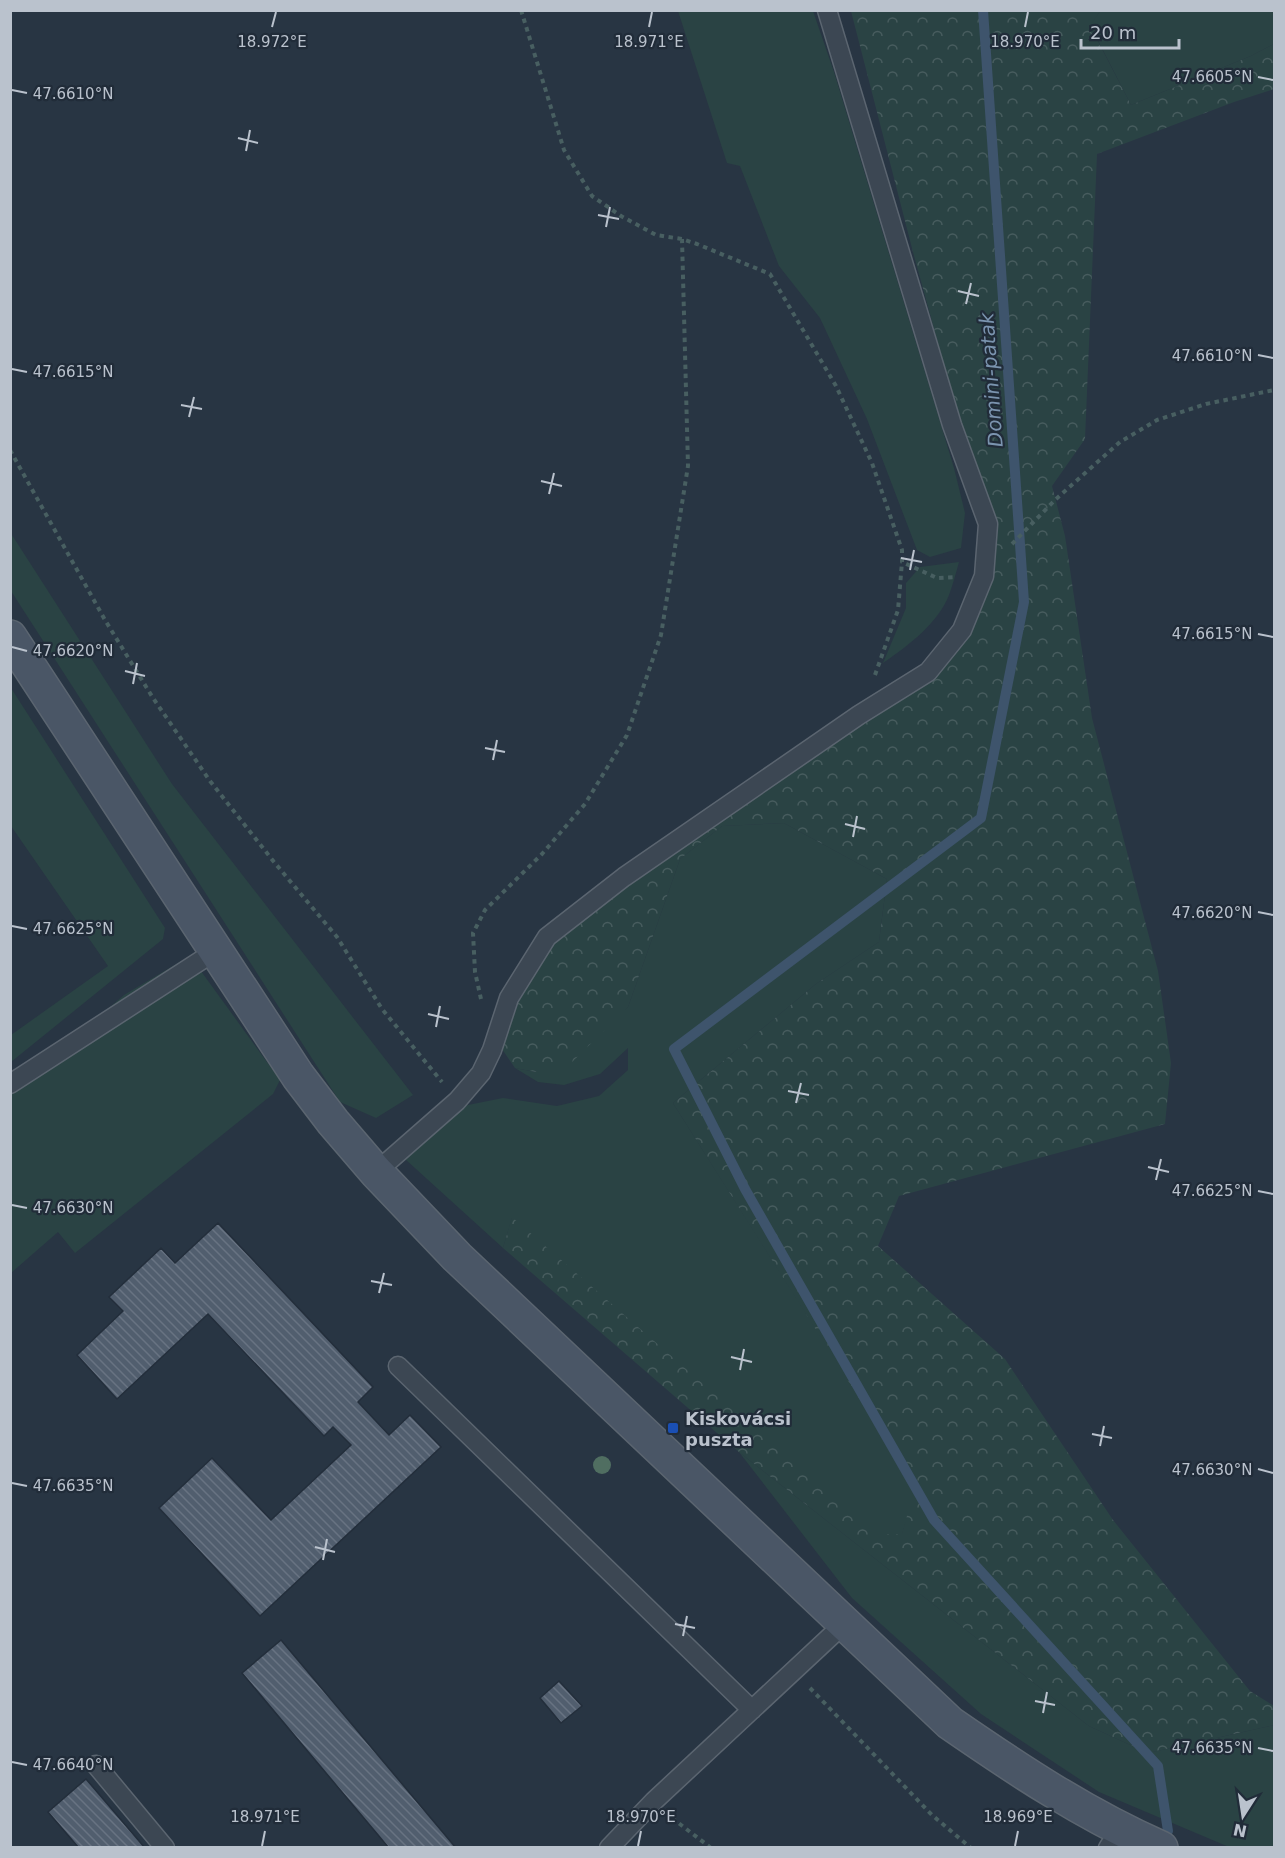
<svg xmlns="http://www.w3.org/2000/svg" width="1285" height="1858" viewBox="0 0 1285 1858" font-family="'DejaVu Sans',sans-serif">
<style>
.green{fill:#2a4344}
.forest{fill:url(#forest-crowns)}
.lines{fill:none;stroke-linecap:round;stroke-linejoin:round}
.stream{stroke:#3e546c;stroke-width:10}
.building{fill:url(#building-back-hatch);stroke:#232e3b;stroke-width:1.5}
.service-casing{stroke:#5b6570;stroke-width:21}
.secondary-casing{stroke:#5b6570;stroke-width:36}
.path{stroke:#485f61;stroke-width:4;stroke-dasharray:4.5 4.5;stroke-linecap:butt}
.service{stroke:#3c4753;stroke-width:18}
.secondary{stroke:#4a5666;stroke-width:33}
.tree{fill:#506e61}
.ticks{fill:none;stroke:#bac2cd;stroke-width:2}
.transit-dot{fill:#1a4fb4;stroke:#212c39;stroke-width:2}
.labels{text-anchor:middle;dominant-baseline:central;stroke-width:4.5;stroke-linejoin:round;paint-order:stroke}
.poi-label{font-size:18px;font-weight:bold;fill:#bac2cd;stroke:#212c39;text-anchor:start}
.water-label{font-size:20px;font-style:italic;fill:#7b94af;stroke:#212c39}
.ticks-label{font-size:15px;text-anchor:middle;fill:#bac2cd;stroke:#212c39;stroke-width:4.5;stroke-linejoin:round;paint-order:stroke}
</style>
<defs>
<pattern id="forest-crowns" width="20" height="18" patternUnits="userSpaceOnUse" patternTransform="scale(1.5)"><rect width="20" height="18" fill="#2a4344"/><path d="M2 6a3 3 0 1 1 6 0M12 15a3 3 0 1 1 6 0" fill="none" stroke="#475c5e"/></pattern>
<pattern id="building-back-hatch" width="6" height="6" patternUnits="userSpaceOnUse" patternTransform="scale(1.5)"><rect width="6" height="6" fill="#515e6e"/><path d="M-1 5l2 2M0 0l6 6M5-1l2 2" fill="none" stroke="#687382"/></pattern>
</defs>
<rect width="100%" height="100%" fill="#283543"/>
<path class="green" d="M678,11H813L834,72L954,468L965,513L961,548L930,557L917,550L867,419L820,318L779,266L740,166L727,163Z
M1100,11H1274V44L1251,56L1131,105L1090,25Z
M12,535L172,784L413,1095L376,1118L340,1102L11,591Z
M959,562C956,573 953,584 949,595C939,622 907,647 883,663L906,608V583L920,567Z
M11,688L165,928L163,939L11,1062V1035L108,966L11,826Z
M784,823L887,879L879,942L816,984L673,1103L916,1487L902,1535H875L512,1218L503,1248L405,1159L458,1107L503,1098L557,1106L599,1096L628,1070V1048L600,1074L564,1085L538,1082L515,1068L536,1072L628,1007L680,859L722,826Z
M183,960L198,967L280,1080L273,1094L75,1253L58,1232L11,1273V1092L124,995Z
M739,1452L1089,1726L1148,1753L1274,1725V1847H1229L1099,1792L981,1714L852,1598Z"/>
<path class="forest" d="M851,11H1100L1090,26L1131,105L1251,56L1274,44V89L1234,102L1097,154L1085,439L1052,486L1065,536L1092,718L1158,971L1171,1063L1165,1124L899,1196L878,1246L1005,1359L1113,1520L1250,1691L1274,1706V1725L1148,1753L1089,1726L739,1452L503,1248L512,1217L875,1534H902L915,1487L673,1103L816,984L879,942L887,879L784,823L722,826L680,859L628,1007L567,1067L536,1072L515,1068L500,1046L517,969L536,935L622,869L867,705L941,652L977,602L990,533L913,252Z"/>
<g class="lines">
<path class="stream" d="M983,10L1024,602L981,818L674,1049L745,1189L934,1520L1158,1766L1168,1831"/>
</g>
<path class="building" d="M218,1223L373,1387L358,1402L389,1435L410,1415L441,1447L260,1616L159,1508L212,1458L271,1520L351,1445L333,1427L324,1436L208,1314L117,1399L77,1355L123,1311L109,1297L161,1248L175,1263Z
M281,1640L456,1848H389L242,1673Z
M559,1681L582,1706L561,1723L540,1698Z
M86,1779L145,1848H79L48,1812Z"/>
<g class="lines">
<g class="service-casing">
<path id="service" d="M10,1084L217,950
M376,1172L457,1101L481,1073L492,1050L509,998L547,937L624,877L859,715L928,672L962,630L984,576L988,524L952,425L827,10
M398,1366L752,1710
M96,1765L165,1848
M609,1848L654,1801L846,1622
M1108,1848L1120,1829"/>
</g>
<g class="secondary-casing">
<path id="secondary" d="M10,637L298,1076L333,1122L376,1172L457,1257L950,1723C1018,1770 1086,1815 1161,1848"/>
</g>
<path class="path" d="M521,10L564,150L592,196L621,216L656,235L682,239L697,244L770,274L836,386L872,463L902,550V562L937,578L956,577
M10,450L105,620L153,698L210,781L274,862L337,937L382,1009L442,1082
M1012,544L1056,499L1120,442L1157,420L1206,404L1274,390
M875,675L898,610L902,562
M481,999L475,972L473,933L485,910L542,854L585,804L627,735L661,635L688,466L682,239
M810,1688L932,1815L971,1848
M672,1818L711,1848"/>
<use href="#service" class="service"/>
<use href="#secondary" class="secondary"/>
</g>
<circle class="tree" cx="602" cy="1465" r="9"/>
<path class="ticks" d="M272,27L276,12M649,27L652,12M1025,27L1028,12M1258,77L1273,80M12,90L27,93M238,138L258,143M246,151L250,130M598,215L619,219M606,227L610,207M958,291L979,296M966,304L971,283M1258,355L1273,358M12,369L27,372M181,405L202,409M189,417L194,397M541,481L562,486M549,494L554,473M901,558L922,562M910,570L914,550M1258,634L1273,637M12,647L27,651M125,671L145,676M133,684L137,663M485,748L505,752M493,760L497,740M845,824L865,829M853,837L857,816M1258,912L1273,915M12,926L27,929M428,1014L449,1019M436,1027L440,1006M788,1091L809,1095M796,1103L801,1083M1148,1167L1169,1172M1156,1180L1161,1159M1258,1191L1273,1194M12,1205L27,1208M371,1281L392,1285M379,1293L384,1273M731,1357L752,1362M740,1370L744,1349M1092,1434L1112,1438M1100,1446L1104,1426M1258,1469L1273,1473M12,1483L27,1486M315,1547L335,1552M323,1560L327,1539M675,1624L695,1628M683,1636L687,1616M1035,1701L1055,1705M1043,1713L1047,1692M1258,1748L1273,1751M12,1762L27,1765M262,1846L265,1831M638,1846L641,1831M1015,1846L1018,1831"/>
<rect class="transit-dot" x="667" y="1422" width="12" height="12" rx="3"/>
<g class="labels">
<g class="poi-label">
<text x="685" y="1418">Kiskovácsi<tspan x="685" dy="21">puszta</tspan></text>
</g>
<g class="water-label">
<text transform="translate(991 380) rotate(-94)">Domini-patak</text>
</g>
</g>
<g class="ticks-label">
<text x="272" y="47">18.972°E</text>
<text x="649" y="47">18.971°E</text>
<text x="1025" y="47">18.970°E</text>
<text x="1212" y="82">47.6605°N</text>
<text x="73" y="99">47.6610°N</text>
<text x="1212" y="361">47.6610°N</text>
<text x="73" y="377">47.6615°N</text>
<text x="1212" y="639">47.6615°N</text>
<text x="73" y="656">47.6620°N</text>
<text x="1212" y="918">47.6620°N</text>
<text x="73" y="934">47.6625°N</text>
<text x="1212" y="1196">47.6625°N</text>
<text x="73" y="1213">47.6630°N</text>
<text x="1212" y="1475">47.6630°N</text>
<text x="73" y="1491">47.6635°N</text>
<text x="1212" y="1753">47.6635°N</text>
<text x="73" y="1770">47.6640°N</text>
<text x="265" y="1822">18.971°E</text>
<text x="641" y="1822">18.970°E</text>
<text x="1018" y="1822">18.969°E</text>
</g>
<rect width="1285" height="1858" fill="none" stroke="#bac2cd" stroke-width="24"/>
<g transform="translate(1243 1816) rotate(192)" stroke="#212c39" stroke-width="4.5" paint-order="stroke">
<path d="M0-4.5L10 22L0 15L-10 22Z" fill="#bac2cd"/>
<text y="-9" font-size="16" font-weight="bold" text-anchor="middle" fill="#bac2cd">N</text>
</g>
<path d="M1081 39v9h98v-9" fill="none" stroke="#bac2cd" stroke-width="3"/>
<text x="1090" y="39" font-size="18" fill="#bac2cd" stroke="#212c39" stroke-width="4.5" paint-order="stroke">20 m</text>
</svg>
